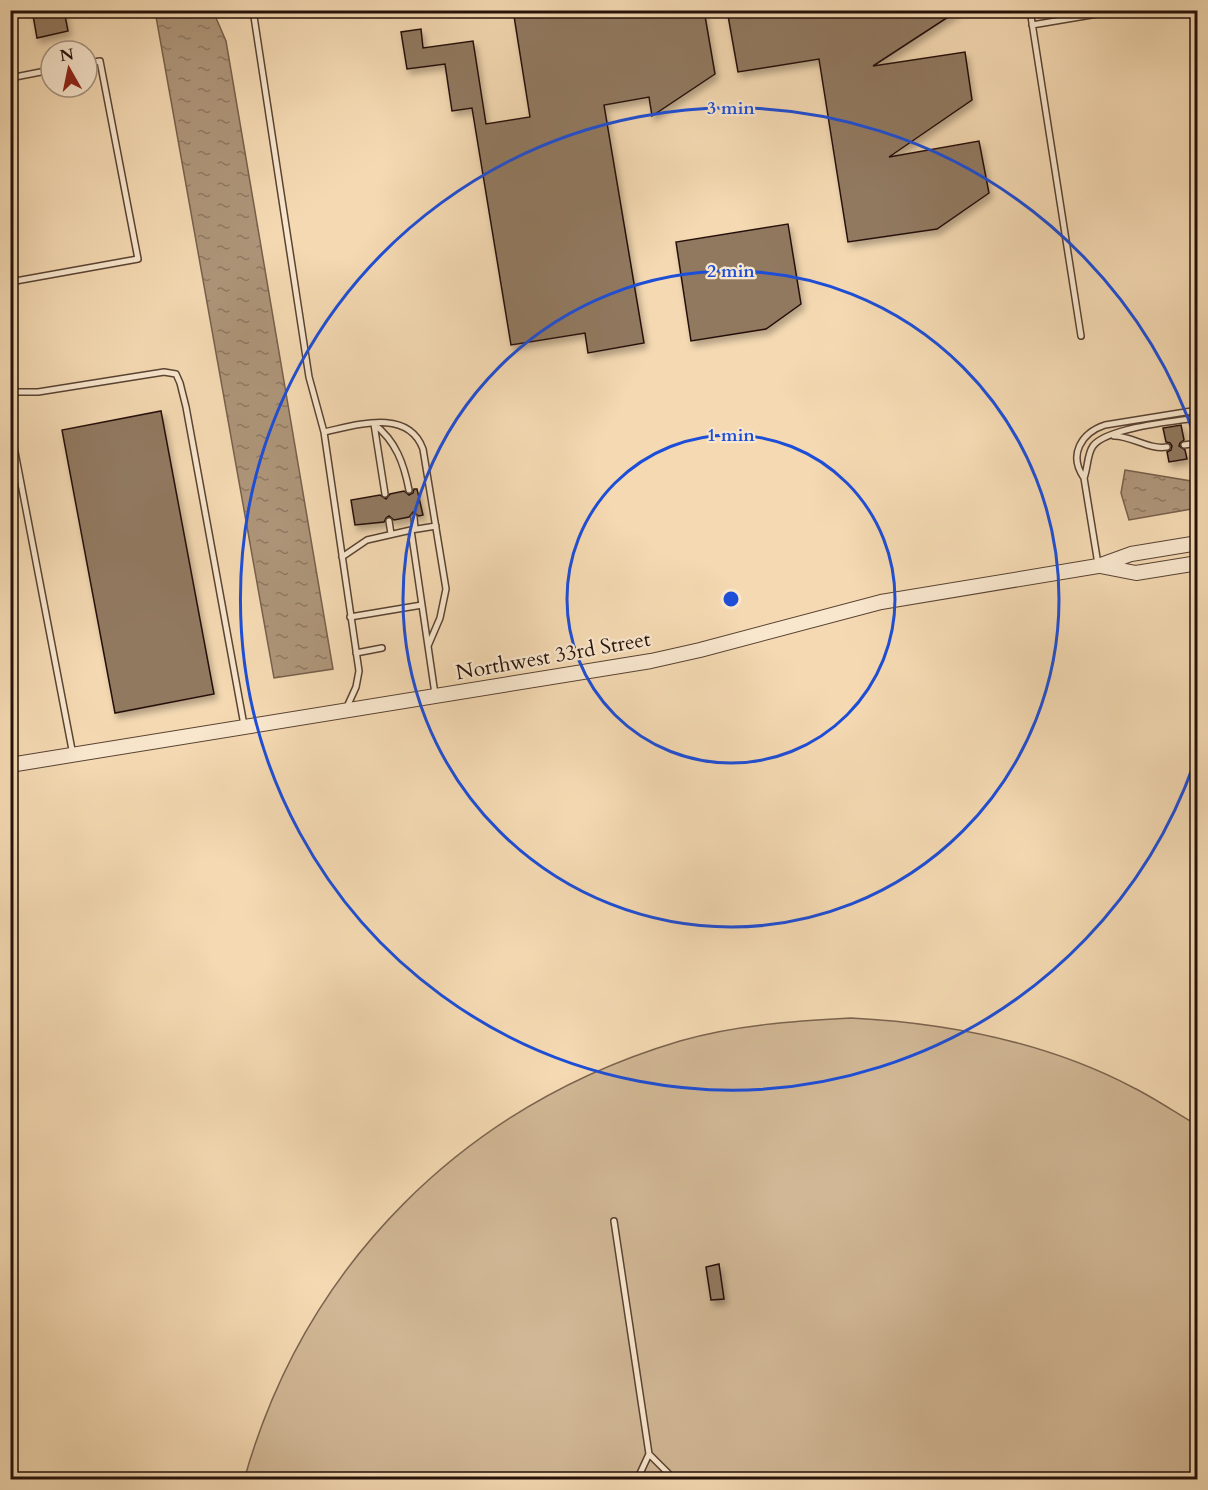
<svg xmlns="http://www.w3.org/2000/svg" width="1208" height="1490" viewBox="0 0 1208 1490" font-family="Cardo,serif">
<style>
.grass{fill:#d1b795;stroke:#7b644f;stroke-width:1.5}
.water{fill:url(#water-ripples);stroke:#77604c;stroke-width:1.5}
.building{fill:#917961;stroke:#251109;stroke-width:1.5;filter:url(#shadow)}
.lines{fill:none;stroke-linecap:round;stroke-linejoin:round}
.service-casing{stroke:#594333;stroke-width:8}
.tertiary-casing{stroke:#594333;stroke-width:16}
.service{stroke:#f8e6cd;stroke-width:5}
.tertiary{stroke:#f8e6cd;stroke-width:14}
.ring{fill:none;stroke:#1d4ed8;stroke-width:3}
.labels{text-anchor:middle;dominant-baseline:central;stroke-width:4.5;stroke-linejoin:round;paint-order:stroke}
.street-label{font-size:21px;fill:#251109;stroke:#f8e6cd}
.centre{fill:#1d4ed8;stroke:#f8e6cd;stroke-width:3}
.ring-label{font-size:18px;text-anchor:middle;font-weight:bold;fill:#1d4ed8;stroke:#f8e6cd;stroke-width:4.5;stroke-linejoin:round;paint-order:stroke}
</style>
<defs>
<pattern id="water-ripples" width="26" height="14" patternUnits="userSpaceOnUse" patternTransform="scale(1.5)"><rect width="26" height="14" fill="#ae9579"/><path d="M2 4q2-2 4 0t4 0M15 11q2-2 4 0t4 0" fill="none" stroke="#8d7861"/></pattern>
<filter id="shadow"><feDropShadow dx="3" dy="5" stdDeviation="3" flood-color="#0004"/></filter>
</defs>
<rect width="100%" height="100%" fill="#f4d9b2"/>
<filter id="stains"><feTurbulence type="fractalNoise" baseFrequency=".00333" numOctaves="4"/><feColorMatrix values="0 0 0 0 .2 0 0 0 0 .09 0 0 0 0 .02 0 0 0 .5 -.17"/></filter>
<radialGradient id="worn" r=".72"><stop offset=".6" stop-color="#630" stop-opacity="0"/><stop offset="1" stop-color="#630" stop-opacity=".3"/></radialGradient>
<path class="grass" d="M851,1018C948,1023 1047,1042 1134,1088C1156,1099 1176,1113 1197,1125V1479L244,1480C305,1263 465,1105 680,1041C735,1025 793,1021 851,1018Z"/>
<path class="water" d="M155,11H213L226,41L333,669L274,678Z
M1125,470L1197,482V508L1129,520L1121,493Z"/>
<path class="building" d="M32,10H64L68,31L37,38Z
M552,10H704L715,74L652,116L649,97L604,105L644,343L588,353L585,333L511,345L472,108L452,111L445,64L407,69L401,32L421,29L423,48L473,41L486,124L530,117L514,16Z
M727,10H959L873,66L965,52L972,100L889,157L979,141L989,193L937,229L848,242L819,59L738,72Z
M788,224L801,304L766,329L691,341L676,242Z
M161,411L214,694L115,713L62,430Z
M1181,425L1184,440L1180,443L1179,446L1185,450L1187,459L1169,462L1167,452L1171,450L1172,446L1170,443L1166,442L1163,428Z
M414,489H417L423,515L419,516L413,512L409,517L394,520L389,516L386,518L384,522L355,525L351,500L380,495L386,499L390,494L404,491L409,495L413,493Z
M719,1264L724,1299L711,1300L706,1267Z"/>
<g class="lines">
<g class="service-casing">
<path id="service" d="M253,10L309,377L324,432L359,671L356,687L346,709
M1030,10L1081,336
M1032,25L1121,10
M10,78L51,70
M10,282L138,259L100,61L87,63
M10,392H38L164,372L176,374L180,383L186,407L244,725
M374,424C396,441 404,464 409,490
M374,424L385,494
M10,426L73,755
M324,432C357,425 408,408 423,449L446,589L440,618L428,646
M1114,436C1132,436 1149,450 1167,447
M1184,445L1198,443
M1084,478C1088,468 1087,454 1093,446C1106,428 1175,421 1198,418
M414,517L415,529
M389,521L391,534
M411,530L436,526
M342,557L367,540L411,530L435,694
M1098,564L1084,478C1068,455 1081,433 1105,425L1198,410
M350,617L422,605
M356,653L382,648
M614,1221L649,1454L637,1480
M649,1454L675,1480"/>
</g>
<g class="tertiary-casing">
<path id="tertiary" d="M1100,566L1136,573L1198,563
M10,765L651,661L700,650L881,602L1098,566L1131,554L1198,543"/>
</g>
<use href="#service" class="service"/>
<use href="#tertiary" class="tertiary"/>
</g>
<g class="ring">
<circle cx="731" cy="599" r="164"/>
<circle cx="731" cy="599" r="328"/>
<path d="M1197 755A491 491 0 1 1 1197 443"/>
</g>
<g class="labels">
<g class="street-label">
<text transform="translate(553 656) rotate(-10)">Northwest 33rd Street</text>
</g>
</g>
<circle cx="731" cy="599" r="9" class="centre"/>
<g class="ring-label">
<text x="731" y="114">3 min</text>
<text x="731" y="277">2 min</text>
<text x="731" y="441">1 min</text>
</g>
<rect width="1208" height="1490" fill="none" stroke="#f4d9b2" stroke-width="36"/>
<rect x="12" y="12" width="1184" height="1466" fill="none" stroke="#251109" stroke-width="3"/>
<rect x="18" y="18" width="1172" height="1454" fill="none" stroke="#251109" stroke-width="1.5"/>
<g transform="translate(69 69) rotate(351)"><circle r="28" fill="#f8e6cd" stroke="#a4917f" stroke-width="1.5"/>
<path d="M0-4.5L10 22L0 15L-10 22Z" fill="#8f2418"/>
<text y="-9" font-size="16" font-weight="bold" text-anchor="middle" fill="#251109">N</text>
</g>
<rect width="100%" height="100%" filter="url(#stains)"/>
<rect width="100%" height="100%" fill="url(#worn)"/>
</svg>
